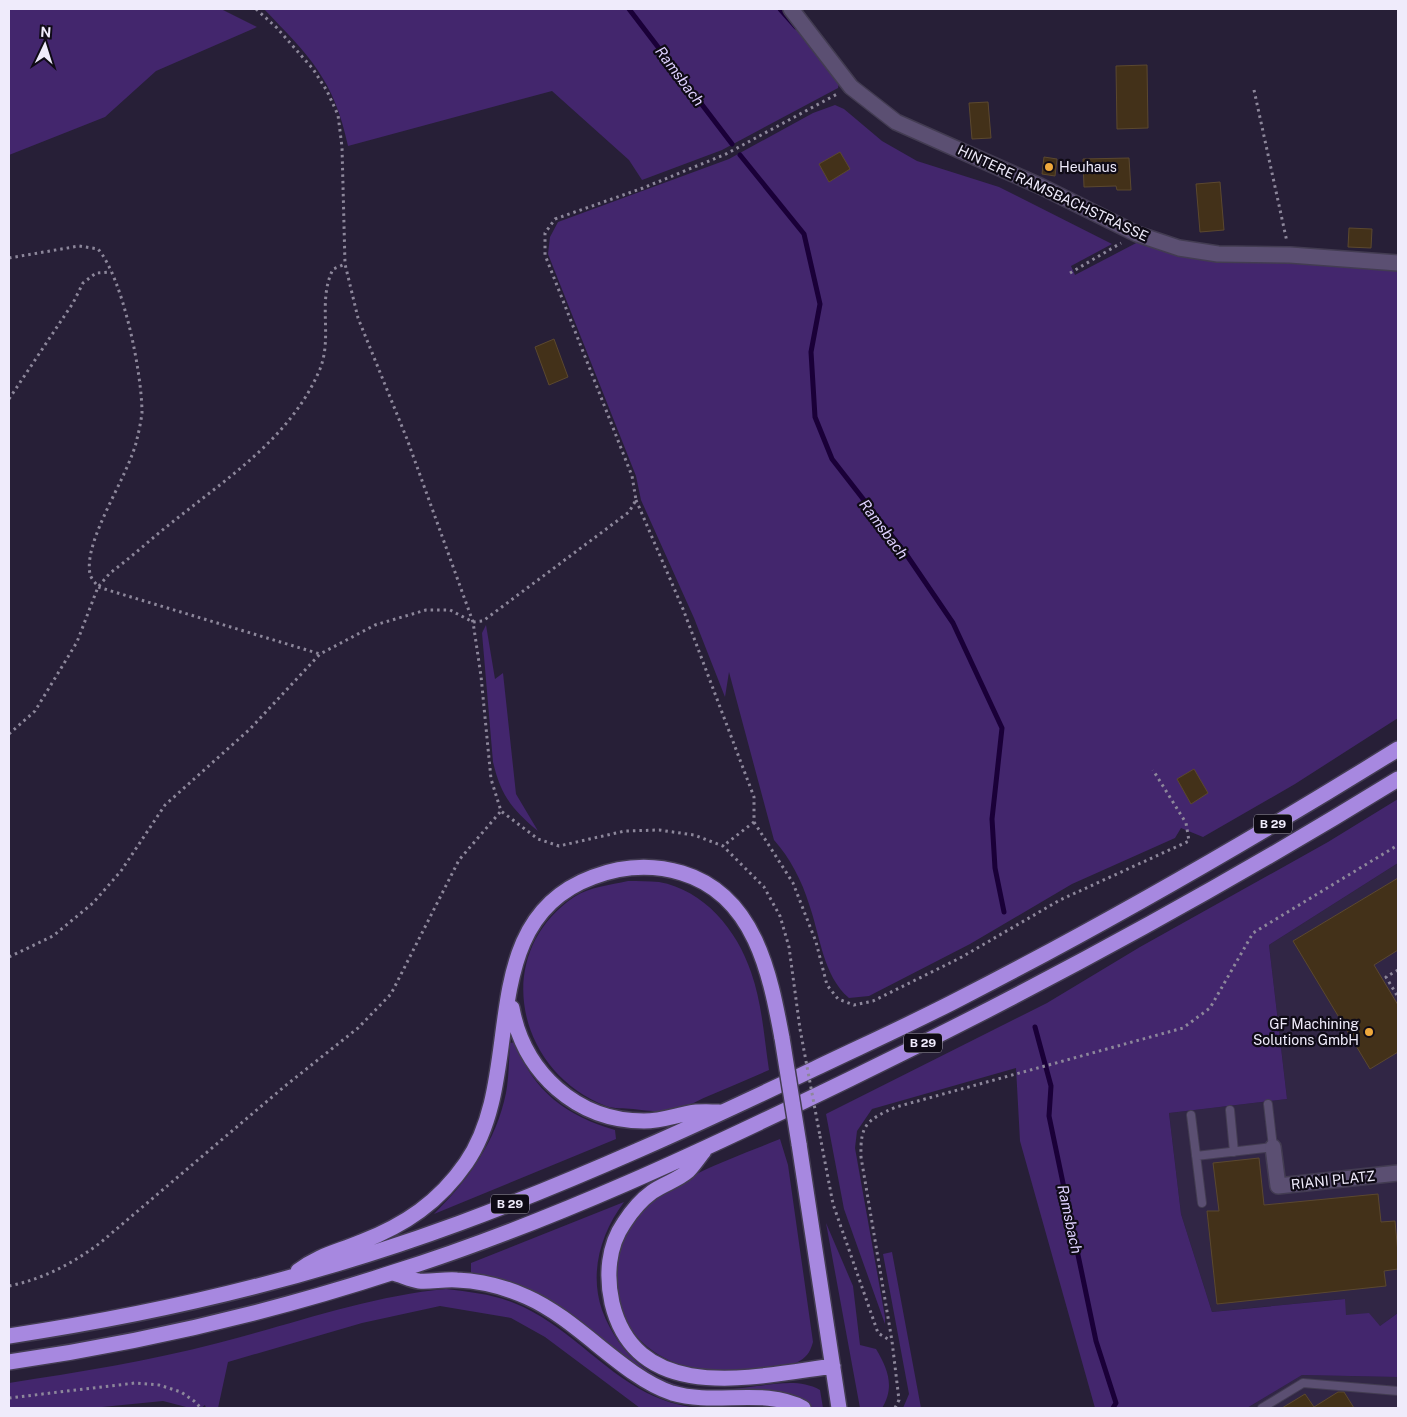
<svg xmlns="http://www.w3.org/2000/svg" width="1407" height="1417" viewBox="0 0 1407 1417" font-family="'Public Sans',sans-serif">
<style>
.built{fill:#312645}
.green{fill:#43266d}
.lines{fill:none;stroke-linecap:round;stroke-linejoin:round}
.stream{stroke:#1a0038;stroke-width:5}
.building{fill:#433119;stroke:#5b482f}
.lane-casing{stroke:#433c52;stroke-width:10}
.street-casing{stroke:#433c52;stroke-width:18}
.highway-casing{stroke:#433c52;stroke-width:18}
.path{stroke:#8d879b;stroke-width:3;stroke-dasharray:2.5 4;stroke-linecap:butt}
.lane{stroke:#5b4f72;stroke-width:8}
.street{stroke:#5b4f72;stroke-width:15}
.highway{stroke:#a788e0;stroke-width:15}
.highway-bridge-casing{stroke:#433c52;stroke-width:18;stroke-linecap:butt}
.path-bridge{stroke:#8d879b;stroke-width:3;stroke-dasharray:2.5 4;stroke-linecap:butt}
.highway-bridge{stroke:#a788e0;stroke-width:15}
.poi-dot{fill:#eea83c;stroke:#0f0b16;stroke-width:2}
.labels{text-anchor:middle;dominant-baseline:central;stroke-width:4.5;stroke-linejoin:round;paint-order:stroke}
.shield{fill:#0f0b16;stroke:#aca8b6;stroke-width:1}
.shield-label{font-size:12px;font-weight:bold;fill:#efebfb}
.poi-label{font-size:14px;fill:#efebfb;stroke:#0f0b16;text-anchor:start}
.street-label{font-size:14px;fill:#efebfb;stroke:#0f0b16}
.water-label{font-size:15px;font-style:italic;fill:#dfd1ff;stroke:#0f0b16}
</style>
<rect width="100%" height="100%" fill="#271f37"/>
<path class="built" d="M1398,863V1313L1380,1326L1345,1315L1344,1299L1212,1312L1181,1214L1169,1113L1287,1099L1269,945Z
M1302,1375L1398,1377V1408H1247Z"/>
<path class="green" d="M9,9H221L257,27L156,71L105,117L9,155Z
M264,9H783L839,83L838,88L722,150L642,180L629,160L552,91L348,146C334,79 309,56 264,9Z
M835,105L844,109L882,141L917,161L999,187L1112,244L1071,266L1075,275L1140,241L1275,261L1398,270V718L1295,784L1203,837L1181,828L1175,838L1072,884L970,944L869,996L849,998C823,976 820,935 809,904C802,881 790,858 774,840L729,672L725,697L694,618L641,500L636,476L548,254L550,237L558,222L729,159L813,113Z
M486,625L495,679L503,673L516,794L538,831C512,809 501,796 493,762L482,633Z
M1398,799V863L1269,945L1287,1099L1169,1113L1181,1214L1212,1312L1345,1299L1346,1315L1369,1313L1380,1326L1398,1313V1377L1302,1375L1247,1408H1095L1020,1141L1016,1068L872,1109L857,1131L855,1148L885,1317V1324L844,1209L826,1114L1047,1003L1140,947L1328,842Z
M628,881C638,881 649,881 659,882C704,890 737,930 751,972C762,1003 764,1037 769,1070C748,1079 727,1088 706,1097C697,1101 687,1107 678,1109C664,1113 647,1111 633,1109C624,1108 614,1109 606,1106C517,1072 490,954 574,897C590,887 610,885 628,881Z
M515,1042C532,1091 567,1116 615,1130L616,1139L434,1214C468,1180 496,1142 506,1093C509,1077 509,1059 510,1043Z
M780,1139L788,1165L813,1342C810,1353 806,1358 796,1363C773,1366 749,1372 725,1372C673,1373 619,1342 616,1285C615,1262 621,1233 638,1215C676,1176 731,1159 780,1139Z
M624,1202C601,1233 589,1272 602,1310C619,1356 657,1388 707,1390C723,1391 741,1388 757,1386C778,1384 800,1379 820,1390L823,1408H812L799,1400L677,1388L650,1376L562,1308L528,1289L496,1278L471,1273V1263Z
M826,1223L853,1286L860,1345L876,1349C888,1369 895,1387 882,1408H860Z
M892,1252L921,1408H903L909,1394L883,1254Z
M446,1289C470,1292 492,1294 514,1303C565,1323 600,1369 647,1393C663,1401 678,1405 695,1408H640L545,1337L511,1318L440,1306L362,1323L228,1362L218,1408H206L205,1405L201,1408H190L163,1401L92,1408H9V1383C79,1372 149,1361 218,1343C293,1324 369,1296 446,1289Z"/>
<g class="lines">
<path class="stream" d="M629,9L732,144
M780,9L796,27
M740,155L804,234L820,304L811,352L815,417L832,459L906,554L953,623L1002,728L992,819L995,868L1004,912
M1035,1027L1051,1086L1049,1116L1096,1341L1116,1403L1113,1408"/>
</g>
<path class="building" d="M1147,65L1148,128L1117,129L1116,66Z
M988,102L991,138L972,139L969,103Z
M840,152L850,169L829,182L819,164Z
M1044,157L1057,159L1055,176L1042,174Z
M1129,158L1131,190H1117L1116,186L1084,187L1083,159Z
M1220,182L1224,230L1200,232L1196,184Z
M1349,228L1372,229L1371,248L1348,247Z
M554,339L568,377L549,385L535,347Z
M1194,769L1208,793L1191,804L1177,779Z
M1398,878V950L1374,965L1398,1005V1052L1370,1069L1293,941Z
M1259,1158L1264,1205L1378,1194L1381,1222L1395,1221L1398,1253V1269L1384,1271L1386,1286L1217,1304L1207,1211H1219L1213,1163Z
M1338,1392H1344L1354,1408H1282L1305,1394L1314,1407Z"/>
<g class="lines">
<g class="lane-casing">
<path id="lane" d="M1230,1110L1234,1152
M1191,1115L1202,1203
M1196,1156L1273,1147L1268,1104
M1262,1408L1303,1383L1398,1391"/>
</g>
<g class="street-casing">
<path id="street" d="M791,9L851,87L896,122L1040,186L1137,234L1179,248L1218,254L1290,255L1398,263
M1273,1147L1278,1186L1398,1173"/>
</g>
<g class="highway-casing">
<path id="highway" d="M512,1008C524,1073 577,1121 644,1121C660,1121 674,1116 689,1113C699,1111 710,1112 719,1112
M799,1144L839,1408
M704,1151C699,1157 694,1165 688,1171C678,1180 663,1184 652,1192C641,1200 631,1212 624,1223C608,1246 606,1276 612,1303C637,1407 758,1376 833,1366
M298,1271C319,1255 337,1252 361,1242C405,1225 439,1202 466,1163C528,1074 471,922 593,877C622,866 652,864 682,873C755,895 770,974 782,1038
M393,1273C401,1275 411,1280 419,1281C431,1282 444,1279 457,1280C481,1281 505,1287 527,1297C579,1320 622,1376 672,1393C715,1406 764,1387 803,1408
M9,1336C162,1313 314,1277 460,1223C581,1178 699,1124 816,1068C864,1045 913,1023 961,998C1109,922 1256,837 1398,749
M9,1362C139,1343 269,1313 394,1272C552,1222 702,1151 850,1079C1037,988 1221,888 1398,779"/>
</g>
<path class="path" d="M256,9L277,28L313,69L327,91L338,115L342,147L345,264L358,318L407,439L473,622L481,676L491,779L501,811L538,839L559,846L625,831L659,830L694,835L723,846L764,887L780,916L789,947L800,1029
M1254,90L1287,242
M9,258L79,246L98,249C123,278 142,373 142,413C141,421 139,431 137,439C129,476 83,540 90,574C91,579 96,583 98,587L320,654
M1070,273L1121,243
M9,399L73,303L83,283L96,273L111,272
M636,500L683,609L754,797V822L723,846
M9,734L35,711L77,642L98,587L110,573C133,556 153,537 175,520C230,476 292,436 320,369C333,336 317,302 333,269L345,264
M754,822L793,883L816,942L827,985L838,999L854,1005L873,1001L960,958L1060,900L1189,841L1186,823L1153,770
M9,957L53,936L93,903L121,871L165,805L250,729L320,654L375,625L426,610H450L473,622L483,621L629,512L636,500L632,476L545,255V233L555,219L643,188L726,154L839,93
M1398,970L1386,977L1398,997
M820,1136L833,1204L878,1333L891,1341
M9,1286C43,1279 72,1264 100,1243L285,1086L358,1028L391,994L459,860L501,811
M9,1398L135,1383L159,1385L181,1392L194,1401L201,1408
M895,1408L899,1400L892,1341L861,1157C860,1124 867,1120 896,1107L1183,1028L1210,1008L1253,933L1398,845"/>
<use href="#lane" class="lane"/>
<use href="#street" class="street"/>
<use href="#highway" class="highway"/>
<g class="highway-bridge-casing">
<path id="highway-bridge" d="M782,1038L799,1144"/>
</g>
<path class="path-bridge" d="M800,1029L820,1136"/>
<use href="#highway-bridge" class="highway-bridge"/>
</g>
<g class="poi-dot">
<circle cx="1049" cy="167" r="5"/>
<circle cx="1369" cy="1032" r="5"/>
</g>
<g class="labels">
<g class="shield">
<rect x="1254" y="814.5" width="38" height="19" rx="4"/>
<rect x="904" y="1033.5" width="38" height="19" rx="4"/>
<rect x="491" y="1194.5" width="38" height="19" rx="4"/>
</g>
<g class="shield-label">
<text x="1273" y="824">B 29</text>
<text x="923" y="1043">B 29</text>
<text x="510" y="1204">B 29</text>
</g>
<g class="poi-label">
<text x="1059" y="167">Heuhaus</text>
<text x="1359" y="1024" text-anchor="end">GF Machining<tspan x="1359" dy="16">Solutions GmbH</tspan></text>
</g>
<g class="street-label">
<text transform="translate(1053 193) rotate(25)">HINTERE RAMSBACHSTRASSE</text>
<text transform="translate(1333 1180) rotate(-6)">RIANI PLATZ</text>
</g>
<g class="water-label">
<text transform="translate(680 76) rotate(53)">Ramsbach</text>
<text transform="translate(884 529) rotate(53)">Ramsbach</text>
<text transform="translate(1070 1219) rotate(78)">Ramsbach</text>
</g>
</g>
<rect width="1407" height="1417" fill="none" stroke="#efebfb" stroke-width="20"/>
<g transform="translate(45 45) rotate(4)" stroke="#0f0b16" stroke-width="4" paint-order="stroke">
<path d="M0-4L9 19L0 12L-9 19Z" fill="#efebfb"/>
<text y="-8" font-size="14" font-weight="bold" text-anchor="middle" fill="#efebfb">N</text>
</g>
</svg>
